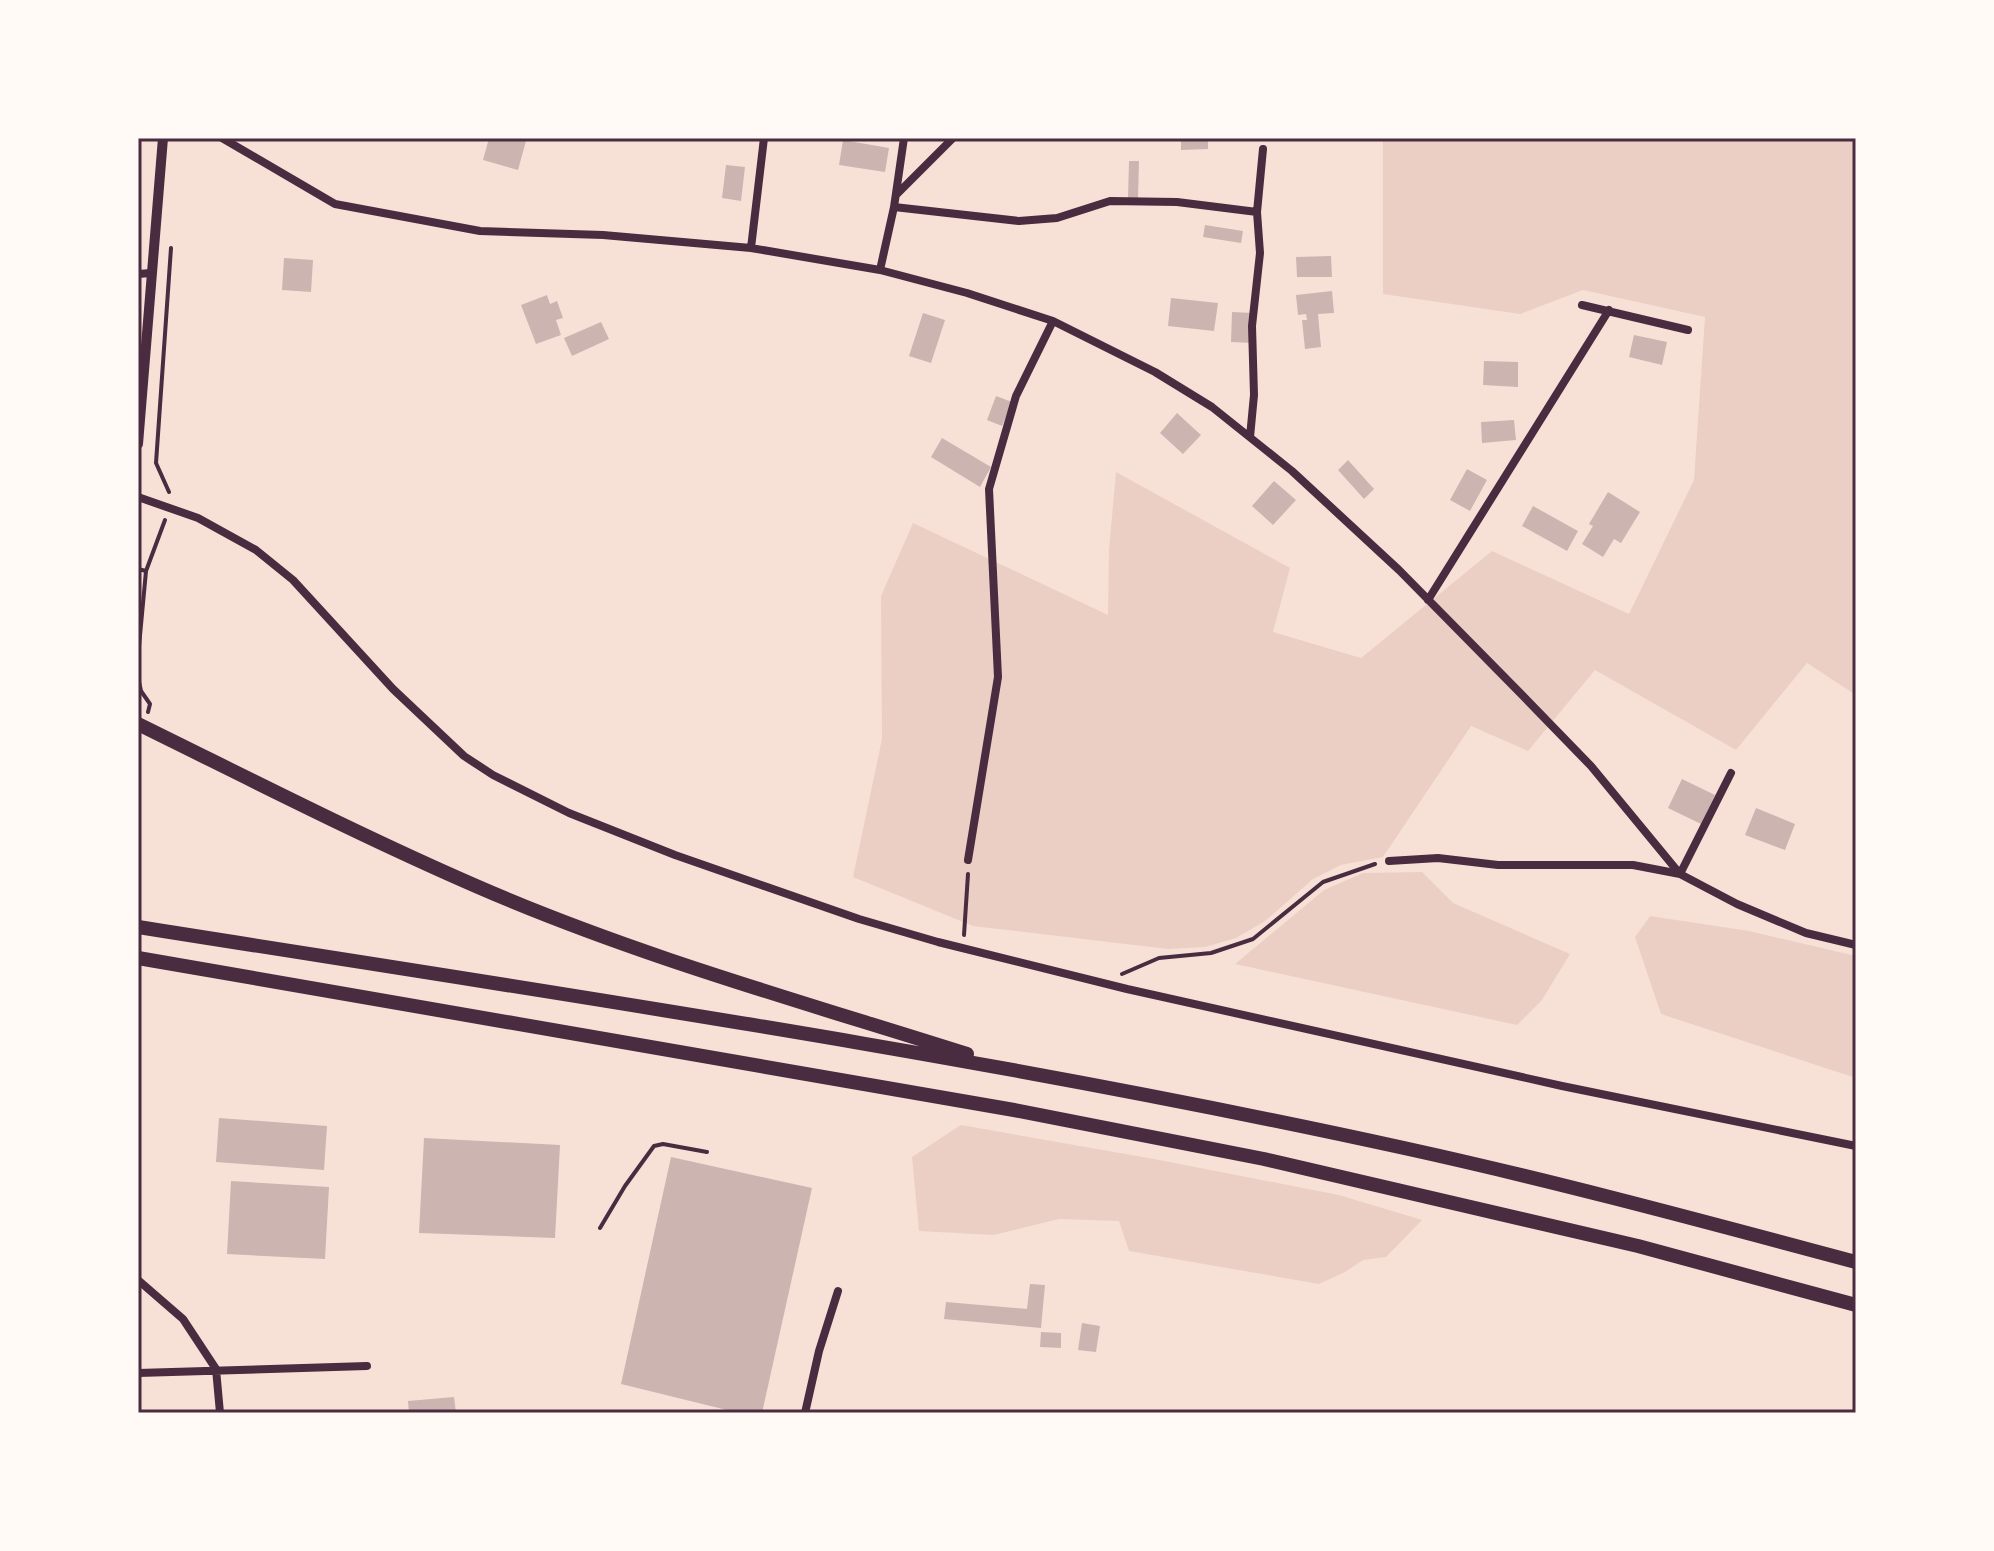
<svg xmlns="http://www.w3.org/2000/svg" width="1994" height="1551" viewBox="0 0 1994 1551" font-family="Raleway,sans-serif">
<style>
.green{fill:#ebcfc5}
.building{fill:#ccb4b1}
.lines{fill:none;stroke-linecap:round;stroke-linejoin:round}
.path{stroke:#4a2c40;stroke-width:4}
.minor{stroke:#4a2c40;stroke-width:8}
.tertiary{stroke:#4a2c40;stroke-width:10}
.trunk{stroke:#4a2c40;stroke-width:14}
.neatline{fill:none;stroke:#4a2c40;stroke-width:3}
</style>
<rect width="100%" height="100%" fill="#f7e1d7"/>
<path class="green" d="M1383,138H1856V695L1807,663L1736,750L1595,670L1528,751L1471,726L1383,857L1341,865L1313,879L1265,921L1236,938L1205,947L1168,949L973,926L853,877L882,739L881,596L913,523L1108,615L1109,550L1116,472L1290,568L1273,632L1361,658L1492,551L1629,614L1694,480L1705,317L1583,290L1520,314L1383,294Z
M1422,872L1453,903L1570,954L1542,1000L1517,1025L1235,964L1324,890L1363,873Z
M1650,916L1749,931L1856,956V1078L1661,1014L1635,937Z
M961,1125L1154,1159L1339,1195L1422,1220L1386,1257L1363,1260L1345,1272L1319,1284L1129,1251L1119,1221L1059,1219L994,1235L919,1231L912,1157Z"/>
<path class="building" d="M489,138H515L526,141L518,170L483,160Z
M1181,138H1208V149L1181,150Z
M843,140L889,148L885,172L839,165Z
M1129,161H1139L1138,199L1128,198Z
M726,165L745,167L741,201L722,198Z
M1205,225L1243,231L1241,243L1203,237Z
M1331,256L1332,277H1297L1296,257Z
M284,258L313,260L311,292L282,290Z
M1332,291L1334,313L1318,314L1321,347L1305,349L1302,320H1307L1306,314L1298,315L1296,295Z
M547,295L550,304L557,301L563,318L556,320L561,335L536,344L521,305Z
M1171,298L1218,303L1214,331L1168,326Z
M1232,312L1253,313L1252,343L1231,342Z
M923,313L945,320L931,363L909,356Z
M601,322L609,339L572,356L564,338Z
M1634,335L1667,342L1662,365L1629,357Z
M1484,361L1518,362V387L1483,385Z
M996,396L1012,402L1002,426L987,420Z
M1177,413L1201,435L1183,454L1160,433Z
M1514,420L1516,440L1482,443L1481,422Z
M942,438L991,467L980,487L931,457Z
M1348,460L1374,489L1364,499L1338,470Z
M1467,469L1487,480L1470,511L1450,500Z
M1274,481L1296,500L1273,525L1252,506Z
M1608,492L1640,512L1621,543L1614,539L1603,557L1582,544L1593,526L1589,524Z
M1533,506L1578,531L1567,551L1522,526Z
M1682,779L1715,795L1701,824L1668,808Z
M1756,808L1795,824L1785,850L1745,835Z
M219,1118L327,1126L324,1170L216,1162Z
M424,1138L560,1145L555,1238L419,1233Z
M671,1157L812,1188L762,1413H739L621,1384Z
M231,1181L329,1187L325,1259L227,1254Z
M1030,1284L1045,1285L1041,1328L944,1319L946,1302L1027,1309Z
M1082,1323L1100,1326L1096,1352L1078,1350Z
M1041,1332L1061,1333V1348L1040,1347Z
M454,1397L456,1413H409L408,1401Z"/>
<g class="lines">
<path class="path" d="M169,492L156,463L171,248
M138,569L146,571
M138,657L146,571L165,520
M138,677L141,691L150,704L148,712
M964,935L968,874
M1122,974L1159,958L1211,953L1253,939L1323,882L1375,864
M600,1228L625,1186L654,1146L663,1144L707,1152"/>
<path class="minor" d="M222,138L335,204L480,231L603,235L751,248L880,270L967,293L1053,321L1155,372L1212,407L1292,471L1399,570L1526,699L1591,766L1680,874L1737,904L1806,933L1856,945
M896,195L953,138
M894,207L1019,221L1057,218L1110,201L1177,202L1257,212
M751,248L764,138
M880,270L894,207L904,138
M138,274L151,273
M1582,305L1688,330
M1250,437L1254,395L1252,326L1260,253L1257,212L1263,149
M138,497L198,518L256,550L293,580L393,689L464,756L493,775L569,813L675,855L859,919L938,942L1127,989L1562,1086L1856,1146
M1428,600L1609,310
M968,860L998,677L989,489L1016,396L1053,321
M1389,861L1438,858L1498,865H1633L1680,874L1731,773
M138,1280L183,1319L216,1369L220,1413
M138,1373L367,1366
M805,1413L819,1351L838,1291"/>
<path class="tertiary" d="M138,444L163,138"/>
<path class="trunk" d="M138,724C250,779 361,836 476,886C634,955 803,1002 967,1054
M138,927C561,994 985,1056 1404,1148C1555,1181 1706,1222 1856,1262
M138,958L1014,1110L1264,1159L1638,1246L1856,1305"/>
</g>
<rect width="1994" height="1551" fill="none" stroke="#fffaf5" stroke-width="280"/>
<rect x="140" y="140" width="1714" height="1271" class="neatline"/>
</svg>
